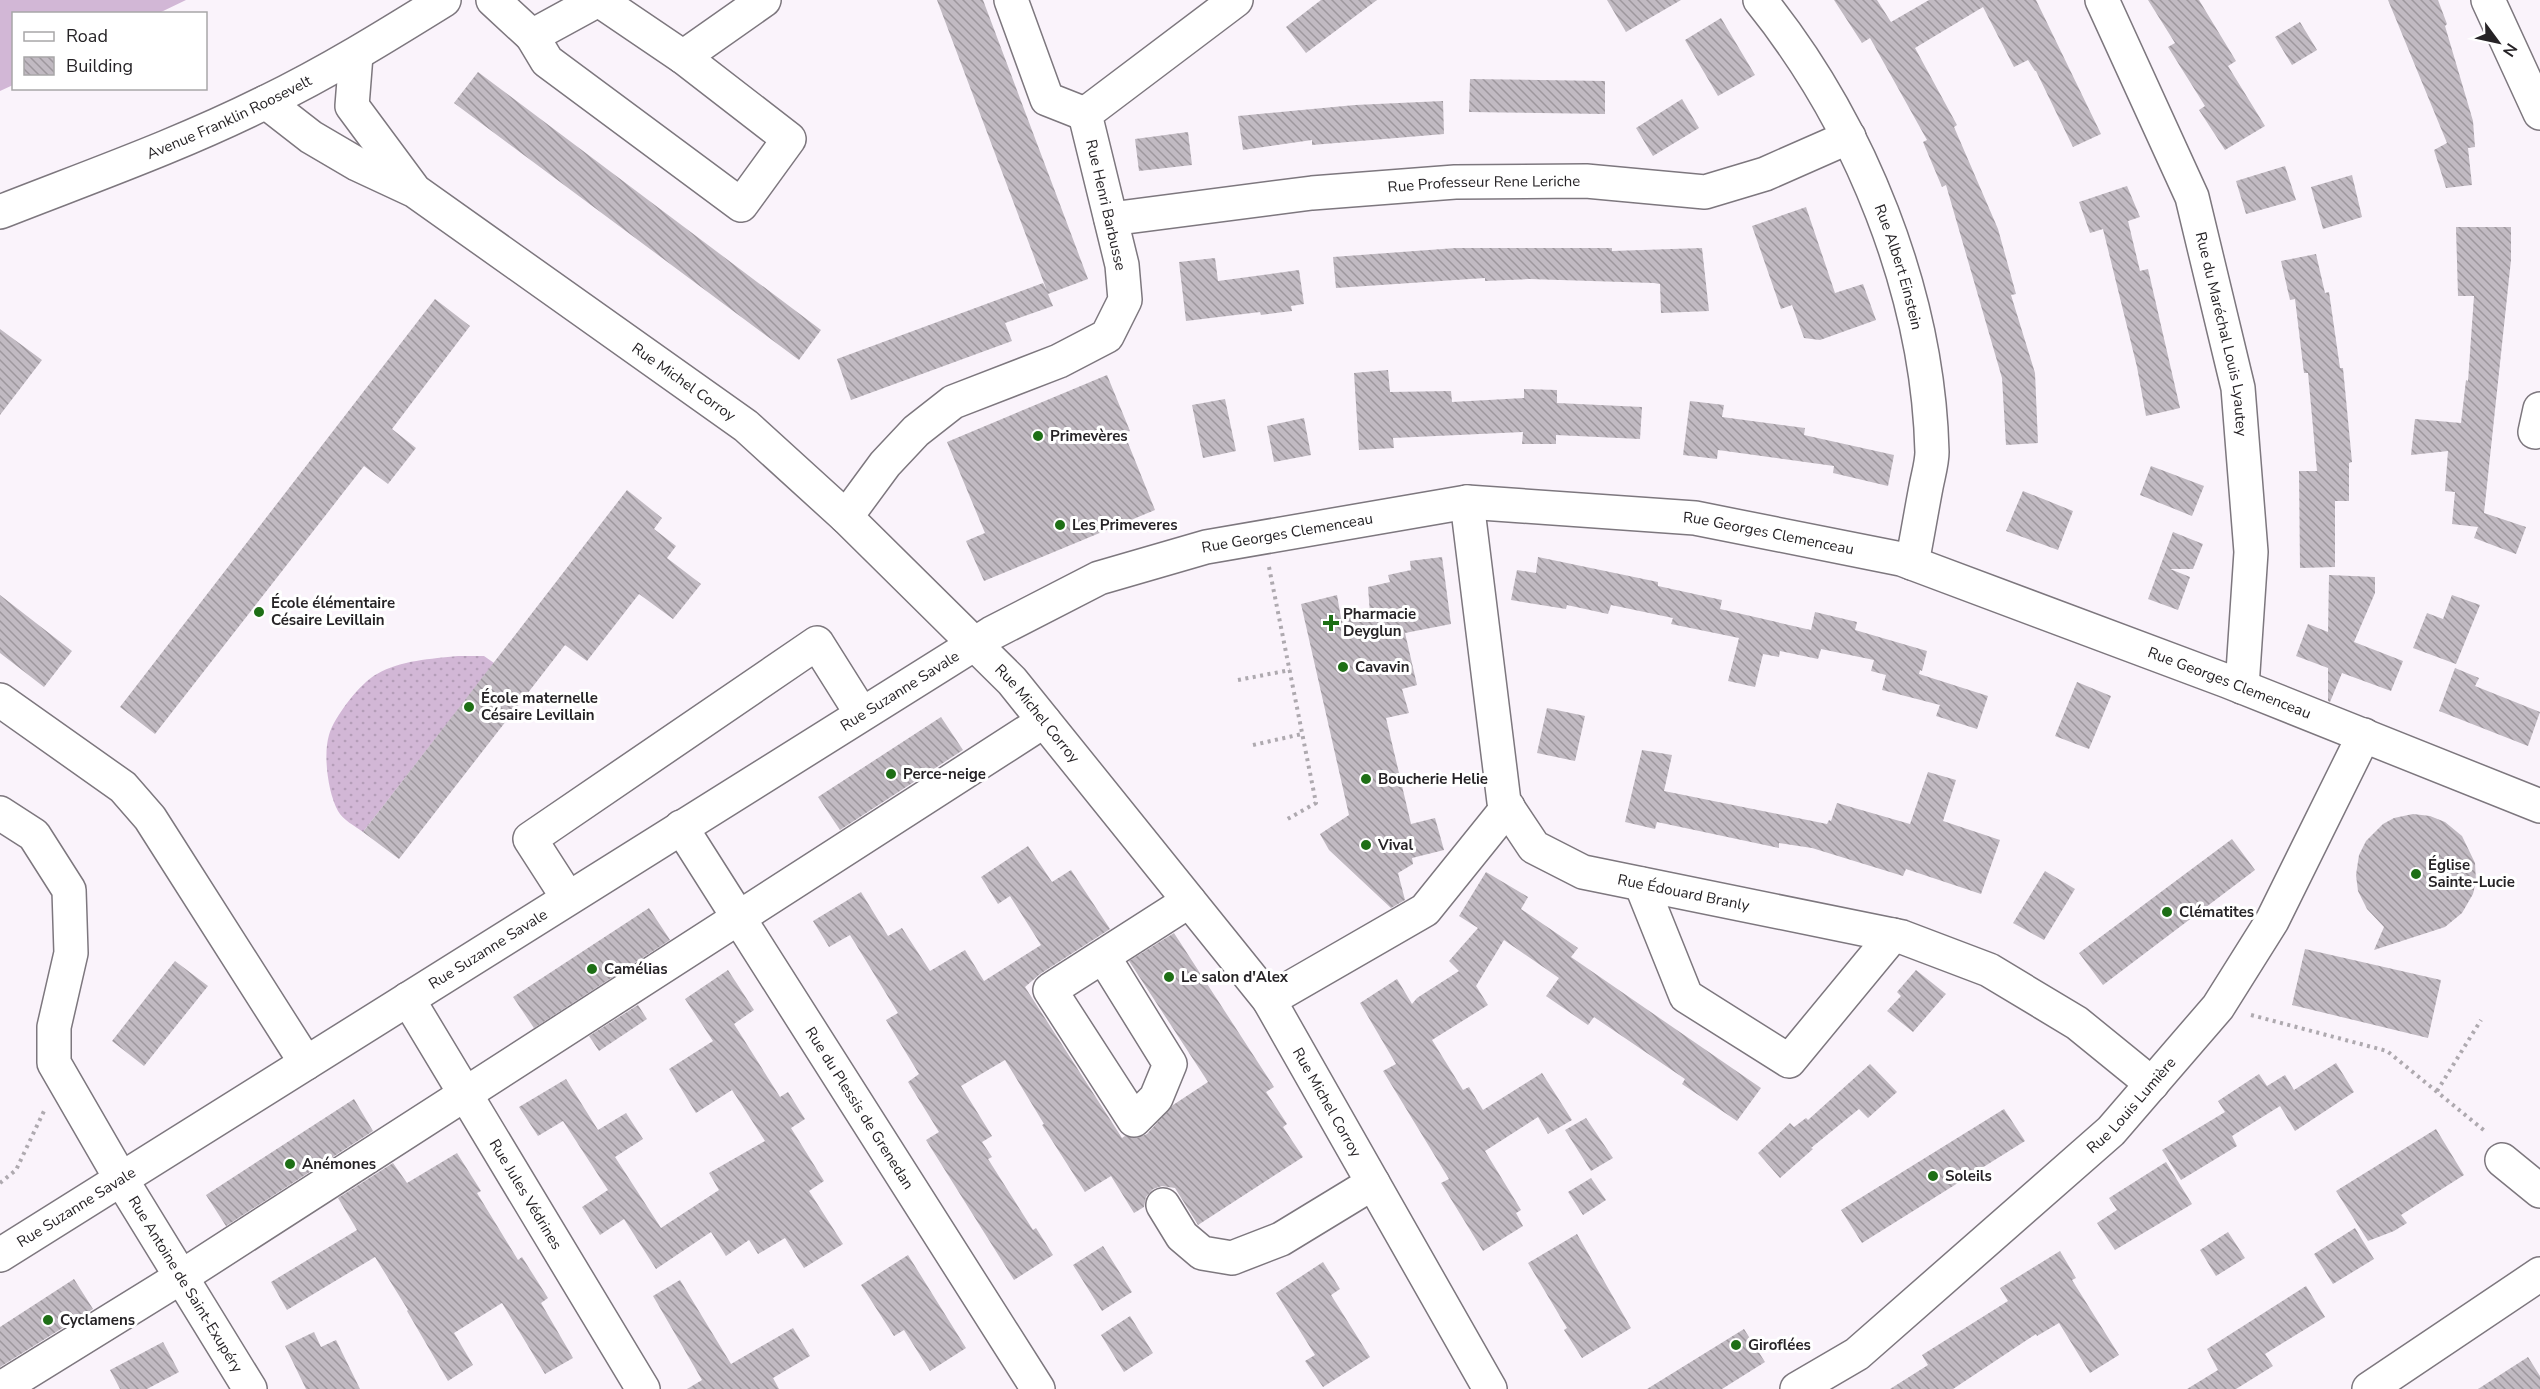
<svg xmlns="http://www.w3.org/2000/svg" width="2540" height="1389" viewBox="0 0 2540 1389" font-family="'Nunito Sans',sans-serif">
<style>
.grass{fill:url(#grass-dots)}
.pitch{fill:#d2b7d6}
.building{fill:url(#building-back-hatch)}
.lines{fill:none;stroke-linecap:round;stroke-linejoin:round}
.minor-casing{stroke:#7d777e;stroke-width:36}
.path{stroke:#aea9af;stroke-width:4;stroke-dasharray:3 4.5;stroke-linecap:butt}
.minor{stroke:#fff;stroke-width:33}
.poi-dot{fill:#1e6f16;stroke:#fff;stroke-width:2}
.labels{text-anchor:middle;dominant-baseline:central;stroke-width:6;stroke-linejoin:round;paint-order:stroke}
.street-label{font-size:15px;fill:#262326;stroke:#fff}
.poi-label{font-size:15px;font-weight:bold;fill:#262326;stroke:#fff;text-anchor:start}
</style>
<defs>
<pattern id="grass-dots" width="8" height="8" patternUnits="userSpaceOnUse" patternTransform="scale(1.5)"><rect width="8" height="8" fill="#d2b7d6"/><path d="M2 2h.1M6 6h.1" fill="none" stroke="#b49db8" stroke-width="1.8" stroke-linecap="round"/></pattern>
<pattern id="building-back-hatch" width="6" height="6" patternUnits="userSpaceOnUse" patternTransform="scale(1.5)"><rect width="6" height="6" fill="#c1bac2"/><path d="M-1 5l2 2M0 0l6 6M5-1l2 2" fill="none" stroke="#9d979d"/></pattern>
</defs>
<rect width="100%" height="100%" fill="#faf3fb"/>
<path class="grass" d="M458,656H484L494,663L363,832C355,826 343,820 338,811C328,793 323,755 329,735C334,717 361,682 377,674C401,660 431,659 458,656Z"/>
<path class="pitch" d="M0,0H186L159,13L14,14L13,85L0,91Z"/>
<path class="building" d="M937,0H983L1088,279L1048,294L1053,306L1005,323L1012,341L851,400L837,359L1043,283L1047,291Z
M1321,0H1377L1306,53L1286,27Z
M1607,0H1681L1626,32Z
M1834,0H1877L1891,22L1929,0H2036L2101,134L2073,147L2036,71H2035L2028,60L2014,67L1983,7L1915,48L1957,125L1954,127L1998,229L2016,294L2011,295L2035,373L2038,443L2006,445L2002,378L1946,185L1942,187L1923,142L1927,140L1870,38L1862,43Z
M2148,0H2199L2236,61L2228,66L2265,126L2225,150L2199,110L2205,106L2168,47L2175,43Z
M2388,0H2438L2447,24L2445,26L2473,121L2475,147L2468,148L2472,185L2446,188L2434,150L2447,143Z
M1721,18L1755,75L1718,96L1685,40Z
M2300,22L2317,50L2292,65L2275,37Z
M478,72L821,330L799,360L454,103Z
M1470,79L1605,81V114L1469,112Z
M1682,99L1699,128L1653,156L1636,128Z
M1443,101L1444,134L1312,145V140L1243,150L1238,116L1355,105Z
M1188,132L1192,165L1139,171L1135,139Z
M2285,166L2296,200L2246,214L2236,181Z
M2352,175L2362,217L2323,229L2311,187Z
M2127,186L2140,217L2128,221L2140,271L2148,269L2180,408L2146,416L2137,367L2103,229L2090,233L2079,202Z
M1806,207L1835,293L1863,284L1876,320L1820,340L1804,338L1792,305L1781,309L1752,226Z
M2456,227H2511V260L2484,513L2526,527L2516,554L2474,538L2478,527L2452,524L2455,492L2445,491L2448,451L2411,455L2415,419L2461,423L2466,380L2468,381L2474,296H2458Z
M1456,248H1612V251L1702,248L1709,311L1661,313L1660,284L1654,283L1529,279L1485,281V278L1336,288L1333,257Z
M2316,254L2325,293L2329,292L2340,368H2343L2352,462L2349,463V501H2335V567L2300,568L2299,471H2317L2308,373H2304L2295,299L2290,300L2281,261Z
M1215,258L1218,281L1299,270L1304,304L1291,306L1292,311L1261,315L1260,312L1186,321L1179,262Z
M435,299L470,326L392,429L416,448L388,484L364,466L155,734L120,707Z
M0,329L42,360L0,415Z
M1388,370L1390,392L1451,391L1452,402L1524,398V389L1557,390V403L1642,407L1640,439L1556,435V444H1522L1523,432L1393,438L1394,448L1359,450L1354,373Z
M1107,375L1130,431L1124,433L1155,510L984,581L966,541L985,533L947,442Z
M1225,399L1236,451L1203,458L1192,405Z
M1690,401L1724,405L1722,417L1805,428L1804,435L1894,455L1888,486L1833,473L1834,466L1718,450L1717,459L1683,455Z
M1304,418L1311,455L1274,462L1267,426Z
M2151,466L2204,486L2192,516L2140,495Z
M627,490L662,518L654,529L676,546L667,558L701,584L673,619L639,594L587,661L565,645L399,859L363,832Z
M2023,491L2073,511L2058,550L2006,531Z
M2173,532L2203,544L2193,569H2170L2190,577L2178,610L2148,599Z
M1442,557L1451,624L1405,633L1417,685L1402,689L1409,713L1386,718L1411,824L1435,818L1444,850L1412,858L1413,864L1398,873L1405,900L1391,908L1329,850L1320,834L1349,815L1301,604L1337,595L1341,618L1370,614L1368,587L1390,582L1388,575L1411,570L1410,561Z
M1538,557L1658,582V586L1722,600L1720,609L1811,630L1815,612L1857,622L1855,630L1927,651L1922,671L1920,670L1919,674L1988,696L1977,729L1936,716L1940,705L1882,690L1886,675L1871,671L1874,660L1821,649L1818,659L1780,651L1779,657L1763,654L1755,687L1728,681L1739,638L1671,624L1673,618L1611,605L1608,614L1567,605L1566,609L1511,600L1517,570L1536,573Z
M2329,575L2375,577V593L2354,642L2403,661L2391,691L2342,673L2330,702L2328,701V668L2296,656L2308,624L2328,632Z
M0,595L72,651L44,687L0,653Z
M2452,595L2480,605L2456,664L2413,648L2427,613L2443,619Z
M2455,668L2479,678L2475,686L2540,712L2528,746L2439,711Z
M2077,682L2111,696L2089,749L2055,736Z
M1547,708L1585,716L1575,761L1537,753Z
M941,717L963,750L840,830L818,797Z
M1642,750L1672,755L1664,791L1827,824L1829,820L1831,821L1837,803L1910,824L1928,772L1956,780L1943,821L2000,840L1981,894L1906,869L1903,876L1812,848L1779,843V848L1657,822L1655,829L1625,822Z
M2413,814L2430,816L2445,822L2462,836L2475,863L2476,881L2473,894L2462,913L2445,927L2374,950L2384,927L2367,909L2358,891L2356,875L2359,855L2366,841L2383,824L2394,818Z
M2232,839L2255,870L2103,985L2079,953Z
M1028,846L1052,882L1071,870L1110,929L1040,974L1025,987L1122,1138L1125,1136L1137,1138L1147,1134L1173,1105L1208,1082L1129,961L1174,933L1274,1087L1266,1092L1287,1124L1283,1127L1303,1157L1198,1225L1175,1188L1162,1186L1153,1189L1146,1197L1144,1207L1134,1213L1111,1176L1085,1192L1042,1125L1044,1124L1005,1060L961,1086L992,1136L982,1142L992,1157L988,1159L1033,1230L1036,1228L1053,1255L1014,1280L926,1140L939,1132L908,1082L919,1074L886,1020L898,1013L850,935L829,947L813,921L861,892L888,936L902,928L930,971L965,950L984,981L1041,945L1010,896L998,904L981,877Z
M2045,871L2075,889L2044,940L2013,923Z
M1486,872L1528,897L1521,909L1578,948L1571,957L1761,1088L1737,1121L1682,1084L1685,1079L1594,1017L1588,1025L1546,996L1559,978L1504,940L1476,986L1488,1005L1432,1040L1463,1090L1469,1087L1483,1110L1542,1073L1572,1120L1548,1134L1538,1117L1485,1151L1521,1210L1516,1213L1523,1226L1483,1251L1441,1183L1449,1179L1383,1071L1396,1064L1360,1003L1397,979L1412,1004L1417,998L1459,971L1449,961L1478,928L1459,916Z
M649,908L670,940L534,1028L513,997Z
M2305,949L2441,980L2428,1038L2292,1005Z
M175,961L208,986L144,1066L112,1041Z
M728,970L754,1010L734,1024L780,1097L788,1092L805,1119L791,1128L824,1181L809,1191L843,1244L804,1268L785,1238L758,1254L749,1240L726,1256L711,1232L656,1269L624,1219L600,1235L582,1207L608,1190L563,1121L538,1136L519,1107L566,1079L598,1130L626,1113L643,1139L615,1157L661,1228L719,1190L709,1173L765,1141L732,1090L696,1113L669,1069L713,1041L685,999Z
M1916,970L1946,994L1913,1032L1887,1011L1901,996L1897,992Z
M638,1005L647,1019L599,1051L589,1036Z
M2336,1063L2354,1092L2295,1131L2280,1106L2232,1136L2237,1146L2181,1180L2162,1150L2225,1112L2218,1101L2259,1074L2267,1086L2285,1075L2294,1090Z
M1870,1064L1897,1092L1868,1118L1859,1109L1811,1148L1813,1149L1780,1178L1758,1153L1790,1123L1794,1127L1806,1118L1808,1120Z
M354,1099L373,1131L226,1226L206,1195Z
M2004,1109L2025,1141L1862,1243L1841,1210Z
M1586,1118L1613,1158L1591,1171L1565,1130Z
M2436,1129L2464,1175L2401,1215L2407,1223L2394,1231L2368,1241L2336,1191Z
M457,1153L481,1191L477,1193L518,1260L522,1257L548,1298L541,1303L573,1358L545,1374L502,1303L454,1333L473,1365L448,1381L407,1311L408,1310L375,1257L287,1310L271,1282L357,1230L338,1198L393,1163L407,1183Z
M2166,1162L2192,1204L2115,1250L2097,1223L2117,1210L2109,1198Z
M1591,1178L1606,1200L1583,1215L1568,1192Z
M2355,1228L2374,1259L2333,1284L2314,1254Z
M2228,1232L2245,1258L2216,1276L2200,1250Z
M1577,1234L1631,1328L1582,1358L1564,1330L1567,1328L1528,1263Z
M1103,1246L1132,1292L1102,1311L1073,1265Z
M2060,1251L2076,1278L2072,1280L2119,1355L2090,1373L2059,1323L2037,1336L2036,1334L1953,1389H1890L1928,1365L1922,1355L2008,1301L2000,1288Z
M908,1255L966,1348L930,1371L904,1330L894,1336L861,1285Z
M1323,1262L1340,1289L1331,1295L1370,1357L1323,1387L1305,1361L1315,1355L1276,1293Z
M74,1279L93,1309L0,1367V1327Z
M680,1280L731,1364L793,1328L810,1356L773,1378L779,1389H687L702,1380L653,1296Z
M2306,1286L2325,1317L2265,1354L2273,1366L2236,1389H2187L2218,1370L2207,1349Z
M1130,1316L1153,1353L1124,1372L1101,1335Z
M1744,1329L1765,1362L1722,1389H1647Z
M314,1332L321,1347L336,1340L360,1389H306L285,1346Z
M163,1342L179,1372L147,1389H120L110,1370Z
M2528,1357L2540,1376V1389H2478Z"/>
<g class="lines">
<g class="minor-casing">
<g id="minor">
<path d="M493,0L532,36L598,0"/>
<path d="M599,0L683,57L764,0"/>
<path d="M1011,0L1047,99L1085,114"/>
<path id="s1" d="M1760,0C1860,124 1928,292 1932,452C1932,463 1928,476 1926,487C1921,513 1917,538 1912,563"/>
<path id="s2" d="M2102,0L2192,197L2238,388L2251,552L2242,687"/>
<path d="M2488,0L2540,113"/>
<path d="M532,36L547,61L741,205L789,139L683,57"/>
<path d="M356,55L352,106L412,187"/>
<path id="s3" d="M266,102L311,137L357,164L415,191L746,426L846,517L1012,681L1269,1000L1490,1389"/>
<path id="s4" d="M0,212C89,177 180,145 266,102C328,72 386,36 444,0"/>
<path id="s5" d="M1111,219L1312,193L1455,182L1586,181L1705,192L1765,174L1849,137"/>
<path d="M2535,432L2540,409"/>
<path id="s6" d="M1467,502L1504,802L1534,847L1583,872L1902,937L1989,970L2077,1023L2152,1084"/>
<path d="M846,517L885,464L916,431L953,402L1059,361L1107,336L1125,300L1122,265L1085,114L1236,0"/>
<path d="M0,700L123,787L150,818L306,1063"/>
<path id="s7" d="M0,813L34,835L69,890L71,953L54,1027V1063L121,1179L250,1389"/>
<path id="s8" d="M681,827L1038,1389"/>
<path d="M1641,884L1686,996L1789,1061L1893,935"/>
<path d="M568,898L530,839L817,643L861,713"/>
<path d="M1103,956L1170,1064L1156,1098L1134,1120L1050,990C1097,960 1143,930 1189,901"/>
<path id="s9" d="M408,999L643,1389"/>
<path d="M1269,1000L1425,910L1508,807"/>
<path d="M2502,1160L2540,1191"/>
<path d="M1163,1205L1182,1236L1202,1253L1232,1258L1281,1239L1373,1183"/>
<path id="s10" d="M0,1255L992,633L1099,578L1206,547L1467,502L1695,518L1901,559L2227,681L2540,806"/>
<path d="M0,1389L181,1277L1044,721"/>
<path id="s11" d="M1797,1389L1857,1354L2111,1131L2218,1007L2272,921L2364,735"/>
<path d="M2369,1389L2540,1274"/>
</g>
</g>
<path class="path" d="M1269,567L1316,803L1284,821
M1238,680L1290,670
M1253,745L1302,734
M2251,1015L2387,1051L2486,1132
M2437,1091L2481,1020
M0,1183L16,1170L44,1111"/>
<use href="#minor" class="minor"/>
</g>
<g class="poi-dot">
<circle cx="1038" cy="436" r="6"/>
<circle cx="1060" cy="525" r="6"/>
<circle cx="259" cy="612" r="6"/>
<path d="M1328 614h6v6h6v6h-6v6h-6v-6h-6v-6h6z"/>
<circle cx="1343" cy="667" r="6"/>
<circle cx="469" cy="707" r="6"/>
<circle cx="891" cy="774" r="6"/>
<circle cx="1366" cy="779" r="6"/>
<circle cx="1366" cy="845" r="6"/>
<circle cx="2416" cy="874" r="6"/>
<circle cx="2167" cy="912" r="6"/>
<circle cx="592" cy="969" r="6"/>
<circle cx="1169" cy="977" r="6"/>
<circle cx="290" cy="1164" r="6"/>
<circle cx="1933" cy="1176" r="6"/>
<circle cx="48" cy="1320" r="6"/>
<circle cx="1736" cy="1345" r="6"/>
</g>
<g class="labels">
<g class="street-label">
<text stroke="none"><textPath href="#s4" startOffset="248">Avenue Franklin Roosevelt</textPath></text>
<text stroke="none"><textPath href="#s5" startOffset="375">Rue Professeur Rene Leriche</textPath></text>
<text transform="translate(1106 205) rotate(77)">Rue Henri Barbusse</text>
<text stroke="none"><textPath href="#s1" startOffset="303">Rue Albert Einstein</textPath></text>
<text stroke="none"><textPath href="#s2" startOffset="357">Rue du Maréchal Louis Lyautey</textPath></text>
<text stroke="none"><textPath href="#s3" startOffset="504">Rue Michel Corroy</textPath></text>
<text stroke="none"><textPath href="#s10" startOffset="1485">Rue Georges Clemenceau</textPath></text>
<text stroke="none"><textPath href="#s10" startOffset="1971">Rue Georges Clemenceau</textPath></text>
<text stroke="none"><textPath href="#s10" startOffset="2457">Rue Georges Clemenceau</textPath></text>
<text stroke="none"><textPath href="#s10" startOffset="1062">Rue Suzanne Savale</textPath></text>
<text stroke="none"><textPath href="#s3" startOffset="990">Rue Michel Corroy</textPath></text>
<text stroke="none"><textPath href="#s6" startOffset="514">Rue Édouard Branly</textPath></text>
<text stroke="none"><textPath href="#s10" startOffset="576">Rue Suzanne Savale</textPath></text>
<text stroke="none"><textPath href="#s3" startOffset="1476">Rue Michel Corroy</textPath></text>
<text stroke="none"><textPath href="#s11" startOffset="440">Rue Louis Lumière</textPath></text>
<text stroke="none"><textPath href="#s8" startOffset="333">Rue du Plessis de Grenedan</textPath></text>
<text stroke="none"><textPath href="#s9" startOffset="228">Rue Jules Védrines</textPath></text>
<text stroke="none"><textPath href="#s10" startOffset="90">Rue Suzanne Savale</textPath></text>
<text stroke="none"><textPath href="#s7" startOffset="538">Rue Antoine de Saint-Exupéry</textPath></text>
</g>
<g class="poi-label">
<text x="1050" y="436">Primevères</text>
<text x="1072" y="525">Les Primeveres</text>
<text x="271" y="603">École élémentaire<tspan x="271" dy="17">Césaire Levillain</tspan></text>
<text x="1343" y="614">Pharmacie<tspan x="1343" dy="17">Deyglun</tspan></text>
<text x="1355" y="667">Cavavin</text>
<text x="481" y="698">École maternelle<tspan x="481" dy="17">Césaire Levillain</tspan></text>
<text x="903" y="774">Perce-neige</text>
<text x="1378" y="779">Boucherie Helie</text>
<text x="1378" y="845">Vival</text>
<text x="2428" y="865">Église<tspan x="2428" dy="17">Sainte-Lucie</tspan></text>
<text x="2179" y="912">Clématites</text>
<text x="604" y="969">Camélias</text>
<text x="1181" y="977">Le salon d'Alex</text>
<text x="302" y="1164">Anémones</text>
<text x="1945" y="1176">Soleils</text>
<text x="60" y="1320">Cyclamens</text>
<text x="1748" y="1345">Giroflées</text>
</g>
</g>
<rect x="12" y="12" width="195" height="78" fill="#ffffff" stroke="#a8a7a8" stroke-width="1.5"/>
<rect x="24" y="32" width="30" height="9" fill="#ffffff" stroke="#a8a7a8" stroke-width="1.5"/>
<text x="66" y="42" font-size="18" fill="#262326">Road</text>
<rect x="24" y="57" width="30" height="18" fill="url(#building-back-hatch)" stroke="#a8a7a8" stroke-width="1.5"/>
<text x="66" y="72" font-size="18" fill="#262326">Building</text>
<g transform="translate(2498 42) rotate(123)" stroke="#ffffff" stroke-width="4.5" paint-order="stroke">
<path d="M0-4.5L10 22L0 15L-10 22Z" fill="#262326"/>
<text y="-9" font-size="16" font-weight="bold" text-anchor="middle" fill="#262326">N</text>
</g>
</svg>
